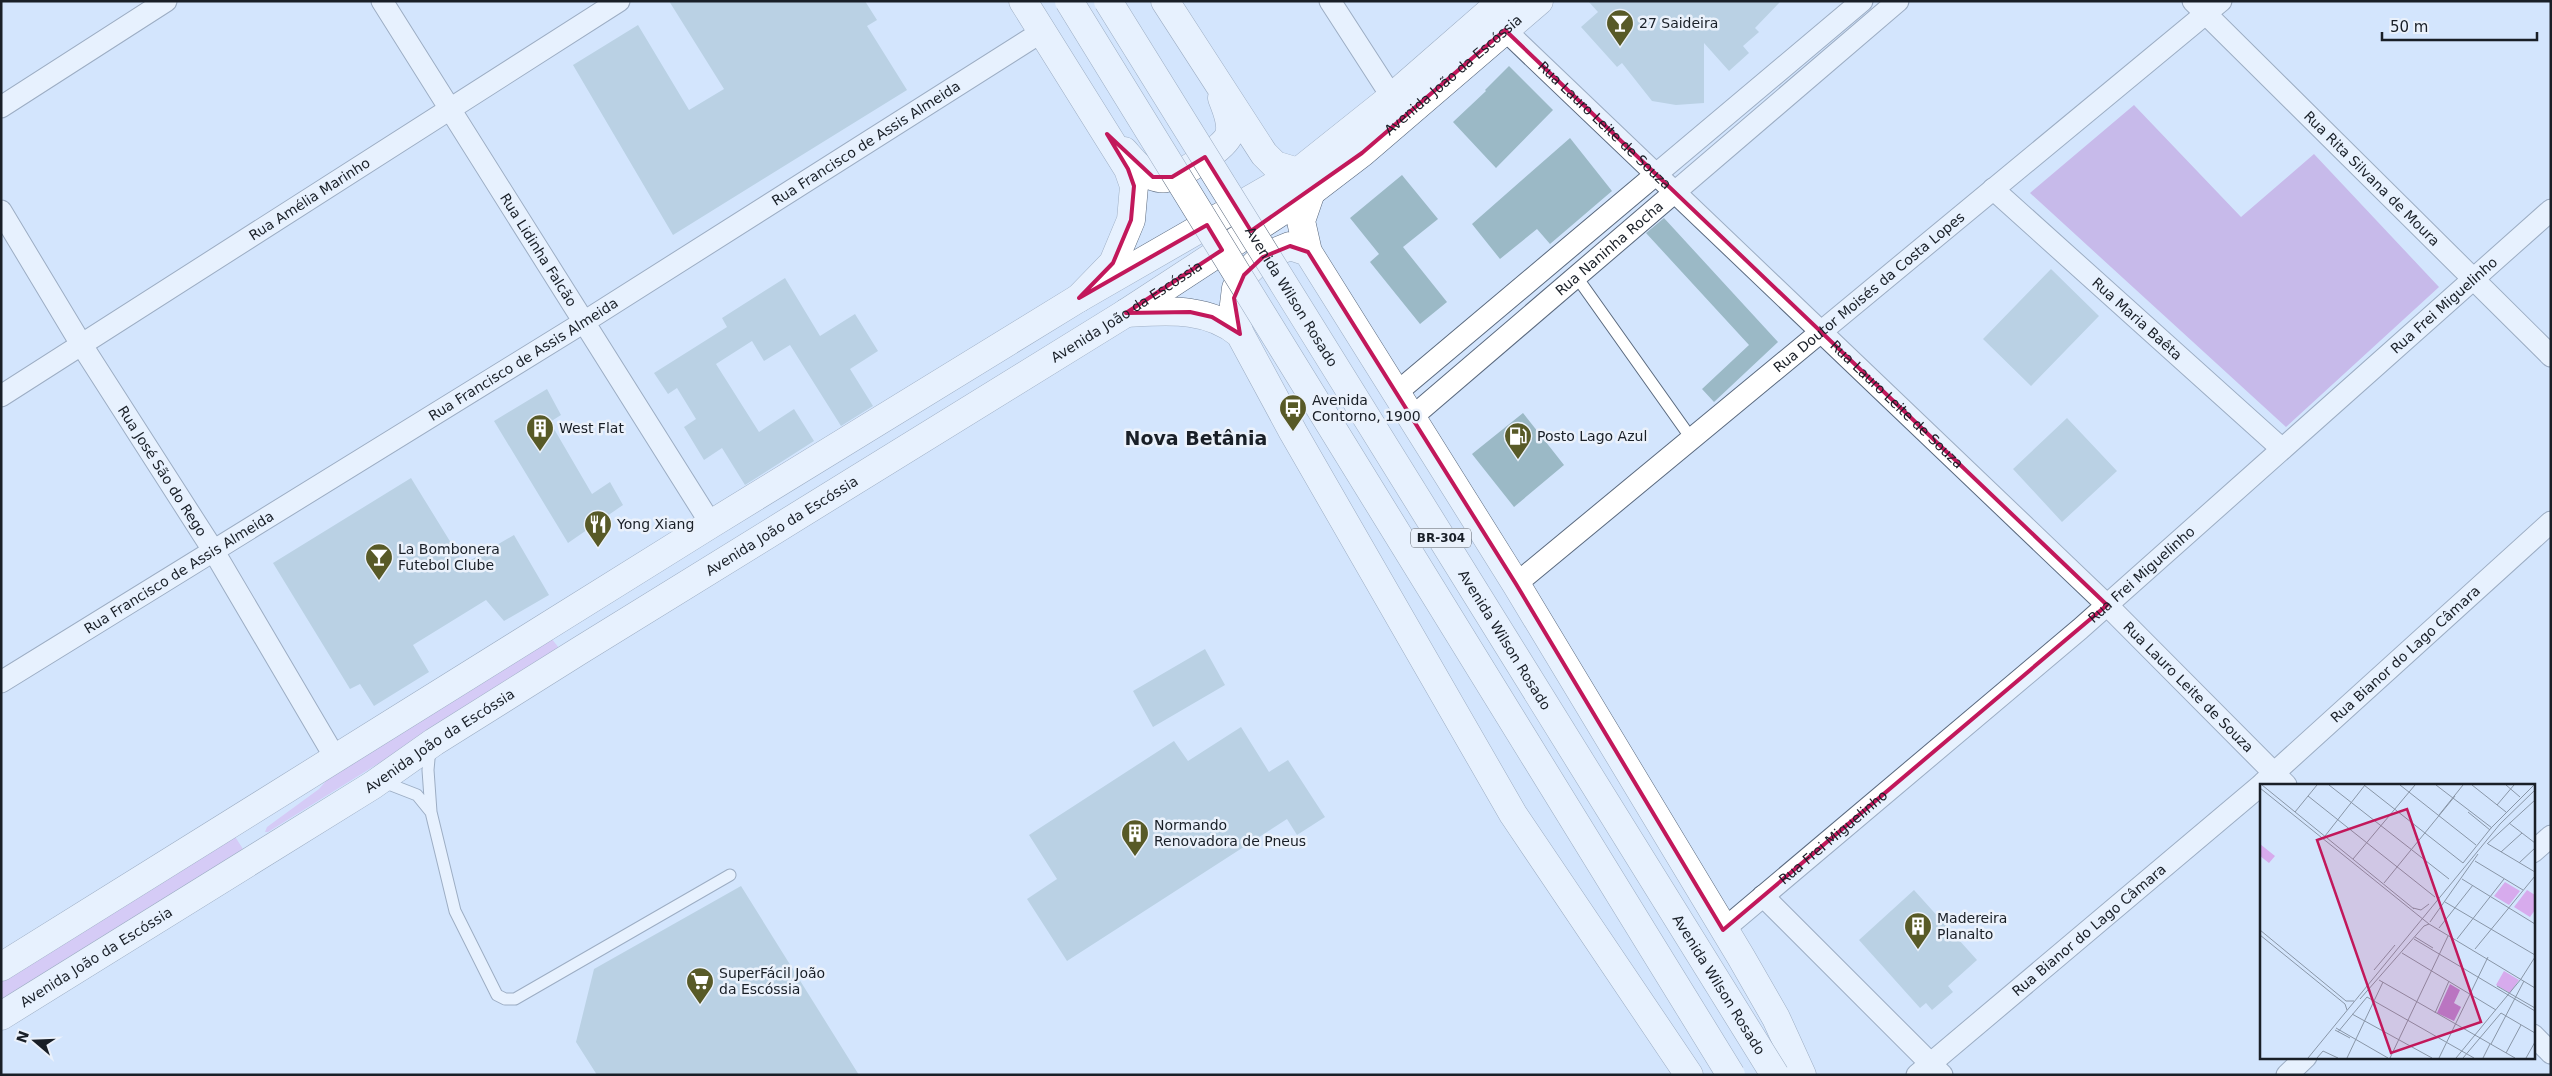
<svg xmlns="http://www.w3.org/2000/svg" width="2552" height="1076" viewBox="0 0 2552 1076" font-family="'DejaVu Sans',sans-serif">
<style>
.green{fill:#d7abed}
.forest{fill:#b985d3}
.building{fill:#9bb9c6}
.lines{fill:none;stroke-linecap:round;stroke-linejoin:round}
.service-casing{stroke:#5a697e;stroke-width:13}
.minor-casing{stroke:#5a697e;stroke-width:23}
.secondary-casing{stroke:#5a697e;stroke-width:29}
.trunk-casing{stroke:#5a697e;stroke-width:29}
.service{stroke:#fff;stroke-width:11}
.minor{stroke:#fff;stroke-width:21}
.secondary{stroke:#fff;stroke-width:28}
.trunk{stroke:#fff;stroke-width:28}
.trunk-bridge-casing{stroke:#5a697e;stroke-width:29;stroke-linecap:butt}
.trunk-bridge{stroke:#fff;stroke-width:28}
.marked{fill:none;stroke:#c2185b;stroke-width:4;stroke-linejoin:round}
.labels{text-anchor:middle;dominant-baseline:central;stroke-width:5;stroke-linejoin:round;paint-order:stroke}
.shield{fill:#eaf1fb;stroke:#585e67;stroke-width:1}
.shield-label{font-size:12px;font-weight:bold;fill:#191f27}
.poi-label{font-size:14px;fill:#191f27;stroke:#eaf1fb;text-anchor:start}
.street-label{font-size:14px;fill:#191f27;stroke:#eaf1fb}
.district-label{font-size:19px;font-weight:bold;fill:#191f27;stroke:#eaf1fb}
.inset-road{fill:none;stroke:#8996a7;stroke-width:1}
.view{fill:#c2185b;fill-opacity:0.15;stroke:#c2185b;stroke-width:2.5}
.inset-edge{fill:none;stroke:#191f27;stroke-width:2.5}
</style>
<rect width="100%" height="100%" fill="#d3e5fd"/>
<path class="green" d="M551,638L559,648L556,653L268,832H265L267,827L319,789L338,767Z
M234,835L243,849L1,1001V979Z"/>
<path class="forest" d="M2134,105L2241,217L2314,154L2439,287L2286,427L2030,193Z"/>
<path class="building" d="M669,1H865L877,20L867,26L907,90L673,235L573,65L638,25L689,110L724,89Z
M1588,1H1781L1755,28L1759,32L1743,46L1749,53L1729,71L1704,43V103L1676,105L1652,101L1622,63L1617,67L1581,27L1598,12Z
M1509,66L1553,110L1496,168L1453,122L1486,91L1485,90Z
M1570,138L1612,191L1550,244L1537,229L1500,259L1472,224Z
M1402,175L1438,219L1403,247L1447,302L1420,324L1370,262L1379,254L1350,218Z
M1664,218L1778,342L1714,402L1702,389L1749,345L1646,233Z
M2051,269L2099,316L2031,386L1983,339Z
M785,278L820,336L855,314L878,351L850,369L873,406L841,426L790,345L764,361L752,341L716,364L759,432L794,409L814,441L745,485L722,448L704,460L684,427L696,419L677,388L668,394L654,373L727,327L722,318Z
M547,389L561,415L550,422L592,494L610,482L623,505L568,543L494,421Z
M1523,413L1564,465L1514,507L1472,454Z
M2067,418L2117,471L2062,522L2013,469Z
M411,478L464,564L514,535L549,595L504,621L486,600L413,645L429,672L374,706L360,684L350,689L273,563Z
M1205,649L1225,685L1153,727L1133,691Z
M1241,727L1269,772L1288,760L1325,817L1297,835L1287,819L1067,961L1027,899L1057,879L1029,835L1174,741L1188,761Z
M741,886L859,1075H597L576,1042L594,969Z
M1914,890L1977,960L1948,986L1953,992L1932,1010L1926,1003L1920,1008L1859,940Z"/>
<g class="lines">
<g class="service-casing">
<path id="service" d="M1576,276L1691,438
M430,748L428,770L431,812L455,911L497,995L505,999H515L730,875
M381,781L417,795L430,811"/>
</g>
<g class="minor-casing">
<g id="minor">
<path id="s1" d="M382,1L711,524"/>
<path d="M1330,1L1392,97"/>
<path id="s2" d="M2193,1L2551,356"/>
<path id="s3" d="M1505,30L2107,605L2286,785"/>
<path d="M1,107L166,1"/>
<path id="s4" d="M1993,189L2282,449"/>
<path id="s5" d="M1,211L81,344L213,550L336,759"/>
<path d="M1395,394L1862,1"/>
<path id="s6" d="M1,396L619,1"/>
<path id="s7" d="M1411,418L1898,1"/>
<path id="s8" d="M1516,584L2221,1"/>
<path id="s9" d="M1,682L584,322L1043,31"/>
<path id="s10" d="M2263,783L2551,522"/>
<path d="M2533,852L2551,836"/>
<path d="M1763,896L1942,1075"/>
<path id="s11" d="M1723,930L2080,629L2551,210"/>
<path d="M2533,1035L2551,1053"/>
<path id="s12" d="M1917,1075L2261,785"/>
<path d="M2287,1075L2306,1057"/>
</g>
</g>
<g class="secondary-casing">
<g id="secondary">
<path d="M1,967L711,524L1079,298L1298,172L1392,97L1502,1"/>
<path id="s13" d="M1,1016L373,785L434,742L579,651L1126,313L1311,192L1362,153L1539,1"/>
</g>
</g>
<g class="trunk-casing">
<path id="trunk" d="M1023,1L1128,169L1134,186L1131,220L1113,263L1079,298
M1165,1L1264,154L1275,165L1298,172
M1124,151C1132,160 1141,172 1152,176C1157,178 1163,179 1167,178C1181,175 1225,148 1229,135C1233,123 1226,109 1222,98
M1311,192L1301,221L1308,252L1516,584L1741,957L1776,1018L1802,1075
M1308,252L1290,246L1263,257L1244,275L1236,288L1233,313L1240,334L1293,432L1513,814L1689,1075
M1126,313C1165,311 1207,306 1240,334"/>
</g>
<use href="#service" class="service"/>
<use href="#minor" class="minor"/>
<use href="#secondary" class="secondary"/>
<use href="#trunk" class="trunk"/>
<g class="trunk-bridge-casing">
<g id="trunk-bridge">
<path d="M1069,1L1731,1075"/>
<path id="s14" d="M1108,1L1775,1075"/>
</g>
</g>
<use href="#trunk-bridge" class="trunk-bridge"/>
</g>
<path d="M0 0H2552V1076H0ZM1505,30L2107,605L1723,930L1516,584L1308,252L1290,246L1263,257L1244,275L1234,298L1240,334L1212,317L1190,312L1126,313L1222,250L1207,225L1079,298L1113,263L1131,220L1134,186L1128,169L1107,134L1153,177H1172L1205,157L1251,231L1362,153Z" fill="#d3e5fd" fill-opacity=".55" fill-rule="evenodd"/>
<path class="marked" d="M1505,30L2107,605L1723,930L1516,584L1308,252L1290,246L1263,257L1244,275L1234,298L1240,334L1212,317L1190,312L1126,313L1222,250L1207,225L1079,298L1113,263L1131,220L1134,186L1128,169L1107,134L1153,177H1172L1205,157L1251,231L1362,153Z"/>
<defs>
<g id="bar-pin" transform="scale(1.4375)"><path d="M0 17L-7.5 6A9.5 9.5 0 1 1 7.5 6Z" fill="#585a27" stroke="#eaf1fb"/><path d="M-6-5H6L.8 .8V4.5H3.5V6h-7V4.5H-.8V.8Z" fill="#fff"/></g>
<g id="bus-pin" transform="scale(1.4375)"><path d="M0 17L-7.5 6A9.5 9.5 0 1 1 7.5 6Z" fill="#585a27" stroke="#eaf1fb"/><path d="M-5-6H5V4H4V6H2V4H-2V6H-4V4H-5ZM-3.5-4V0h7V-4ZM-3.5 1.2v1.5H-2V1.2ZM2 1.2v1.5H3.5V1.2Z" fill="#fff"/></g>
<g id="building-pin" transform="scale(1.4375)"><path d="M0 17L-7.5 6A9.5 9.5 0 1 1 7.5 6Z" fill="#585a27" stroke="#eaf1fb"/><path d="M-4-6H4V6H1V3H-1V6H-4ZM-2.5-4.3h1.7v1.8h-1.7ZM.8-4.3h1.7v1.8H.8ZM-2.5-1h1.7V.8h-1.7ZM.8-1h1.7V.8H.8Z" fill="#fff"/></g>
<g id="fuel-pin" transform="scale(1.4375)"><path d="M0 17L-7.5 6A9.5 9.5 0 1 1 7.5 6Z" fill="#585a27" stroke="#eaf1fb"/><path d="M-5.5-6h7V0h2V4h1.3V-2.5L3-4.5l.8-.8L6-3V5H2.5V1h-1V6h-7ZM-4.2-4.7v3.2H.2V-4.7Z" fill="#fff"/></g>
<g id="restaurant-pin" transform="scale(1.4375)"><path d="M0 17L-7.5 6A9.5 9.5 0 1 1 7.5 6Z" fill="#585a27" stroke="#eaf1fb"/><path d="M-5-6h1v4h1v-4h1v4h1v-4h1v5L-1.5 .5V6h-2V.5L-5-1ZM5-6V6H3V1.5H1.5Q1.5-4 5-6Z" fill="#fff"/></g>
<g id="supermarket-pin" transform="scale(1.4375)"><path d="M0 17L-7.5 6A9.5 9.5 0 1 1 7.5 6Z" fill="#585a27" stroke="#eaf1fb"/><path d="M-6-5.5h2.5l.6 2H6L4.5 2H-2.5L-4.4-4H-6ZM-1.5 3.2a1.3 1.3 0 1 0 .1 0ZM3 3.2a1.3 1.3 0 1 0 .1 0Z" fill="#fff"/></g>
</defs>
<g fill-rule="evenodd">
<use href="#bar-pin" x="1620" y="23"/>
<use href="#bus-pin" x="1293" y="408"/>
<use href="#building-pin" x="540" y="428"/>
<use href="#fuel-pin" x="1518" y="436"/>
<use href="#restaurant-pin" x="598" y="524"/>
<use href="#bar-pin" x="379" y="557"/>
<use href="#building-pin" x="1135" y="833"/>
<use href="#building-pin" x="1918" y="926"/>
<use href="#supermarket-pin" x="700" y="981"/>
</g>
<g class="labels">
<rect class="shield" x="1411" y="528.5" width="60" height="19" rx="4"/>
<g class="shield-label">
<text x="1441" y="538">BR-304</text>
</g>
<g class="poi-label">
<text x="1639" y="23">27 Saideira</text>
<text x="1312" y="400">Avenida<tspan x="1312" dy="16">Contorno, 1900</tspan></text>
<text x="559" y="428">West Flat</text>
<text x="1537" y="436">Posto Lago Azul</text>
<text x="617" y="524">Yong Xiang</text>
<text x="398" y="549">La Bombonera<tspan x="398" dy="16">Futebol Clube</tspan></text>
<text x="1154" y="825">Normando<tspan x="1154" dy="16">Renovadora de Pneus</tspan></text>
<text x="1937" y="918">Madereira<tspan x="1937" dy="16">Planalto</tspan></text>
<text x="719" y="973">SuperFácil João<tspan x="719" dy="16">da Escóssia</tspan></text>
</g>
<g class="street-label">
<text stroke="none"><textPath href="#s13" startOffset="1732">Avenida João da Escóssia</textPath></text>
<text stroke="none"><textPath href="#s3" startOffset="138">Rua Lauro Leite de Souza</textPath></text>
<text stroke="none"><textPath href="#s9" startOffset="1019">Rua Francisco de Assis Almeida</textPath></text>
<text stroke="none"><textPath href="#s2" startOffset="252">Rua Rita Silvana de Moura</textPath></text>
<text stroke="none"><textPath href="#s6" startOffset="366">Rua Amélia Marinho</textPath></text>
<text stroke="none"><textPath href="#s7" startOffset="261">Rua Naninha Rocha</textPath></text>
<text stroke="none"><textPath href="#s1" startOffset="294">Rua Lidinha Falcão</textPath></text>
<text stroke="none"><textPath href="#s8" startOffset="458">Rua Doutor Moisés da Costa Lopes</textPath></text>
<text stroke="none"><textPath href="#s14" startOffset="348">Avenida Wilson Rosado</textPath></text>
<text stroke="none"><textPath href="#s11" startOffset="954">Rua Frei Miguelinho</textPath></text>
<text stroke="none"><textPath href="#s13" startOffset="1328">Avenida João da Escóssia</textPath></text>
<text stroke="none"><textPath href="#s4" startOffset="194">Rua Maria Baêta</textPath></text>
<text stroke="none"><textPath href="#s9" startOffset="614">Rua Francisco de Assis Almeida</textPath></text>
<text stroke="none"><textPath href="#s3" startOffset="542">Rua Lauro Leite de Souza</textPath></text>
<text stroke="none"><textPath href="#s5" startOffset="306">Rua José São do Rego</textPath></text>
<text stroke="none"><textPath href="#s13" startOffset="922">Avenida João da Escóssia</textPath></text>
<text stroke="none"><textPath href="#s9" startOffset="209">Rua Francisco de Assis Almeida</textPath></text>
<text stroke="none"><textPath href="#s11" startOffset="549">Rua Frei Miguelinho</textPath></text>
<text stroke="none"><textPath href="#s14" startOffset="752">Avenida Wilson Rosado</textPath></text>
<text stroke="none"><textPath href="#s10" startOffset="192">Rua Bianor do Lago Câmara</textPath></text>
<text stroke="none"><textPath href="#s3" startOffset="948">Rua Lauro Leite de Souza</textPath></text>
<text stroke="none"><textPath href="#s13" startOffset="518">Avenida João da Escóssia</textPath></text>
<text stroke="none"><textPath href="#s11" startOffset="144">Rua Frei Miguelinho</textPath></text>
<text stroke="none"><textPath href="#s12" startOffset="225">Rua Bianor do Lago Câmara</textPath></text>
<text stroke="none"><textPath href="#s13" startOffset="112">Avenida João da Escóssia</textPath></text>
<text stroke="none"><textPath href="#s14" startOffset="1158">Avenida Wilson Rosado</textPath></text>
</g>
<g class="district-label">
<text x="1196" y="438">Nova Betânia</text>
</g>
</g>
<g transform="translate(2260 784)">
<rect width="275" height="275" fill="#d3e5fd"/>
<path d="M0,60L15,72L9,79L0,72ZM245,98L260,107L249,121L234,112ZM267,106L275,111V126L270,133L254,123ZM244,187L259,196L250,209L236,201Z" fill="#d7abed"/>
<path d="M190,200L200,206L194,219L201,223L194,237L177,229Z" fill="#b985d3"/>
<path class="inset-road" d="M2,1L154,125M69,1L189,95M104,1L203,79L231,44L274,1M140,1L216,61M176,1L232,44M212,1L246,28M246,1L260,13M0,4L169,140L275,204M48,12L175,113M237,21L254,1M35,28L57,1M208,28L230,46M179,31L203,1M249,39L275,59M65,52L105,1M227,60L275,16M228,60L275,88M241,68L262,49M93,75L155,1M215,77L263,106M259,79L275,64M202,95L275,140M124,99L195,12M185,118L275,171M153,124L161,126L169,120M170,138L218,70M179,144L213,101M0,146L86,217H94M0,151L85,220L87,226M155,153L173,164M154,155L275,227M197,155L244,95M215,165L275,92M142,169L236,226M114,186L135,161M119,196L255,274M237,202L275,224M100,215L164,142L169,140M175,229L189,197M92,230L172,274M76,244L128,274M75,246L90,254M78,248L107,213L214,274M231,260L264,197M246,269L261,241M48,274L240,40L275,6M57,274L63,267L78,274M87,274L123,198M130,274L188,152M179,274L228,173M196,274L261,195L275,173M203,274L241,229L275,249M223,274L230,260M266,274L275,258"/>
<path class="view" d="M147,25L221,238L131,269L57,56Z"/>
<rect width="275" height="275" class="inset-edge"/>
</g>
<rect width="2552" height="1076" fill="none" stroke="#191f27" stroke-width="5"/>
<g transform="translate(35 1041) rotate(289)" stroke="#eaf1fb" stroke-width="4" paint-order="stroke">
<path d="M0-4L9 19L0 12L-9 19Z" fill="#191f27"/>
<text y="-8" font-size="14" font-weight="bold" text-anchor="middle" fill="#191f27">N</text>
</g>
<path d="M2382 32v8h155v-8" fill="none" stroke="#191f27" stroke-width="2.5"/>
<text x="2390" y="32" font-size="15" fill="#191f27" stroke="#eaf1fb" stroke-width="4" paint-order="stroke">50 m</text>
</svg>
